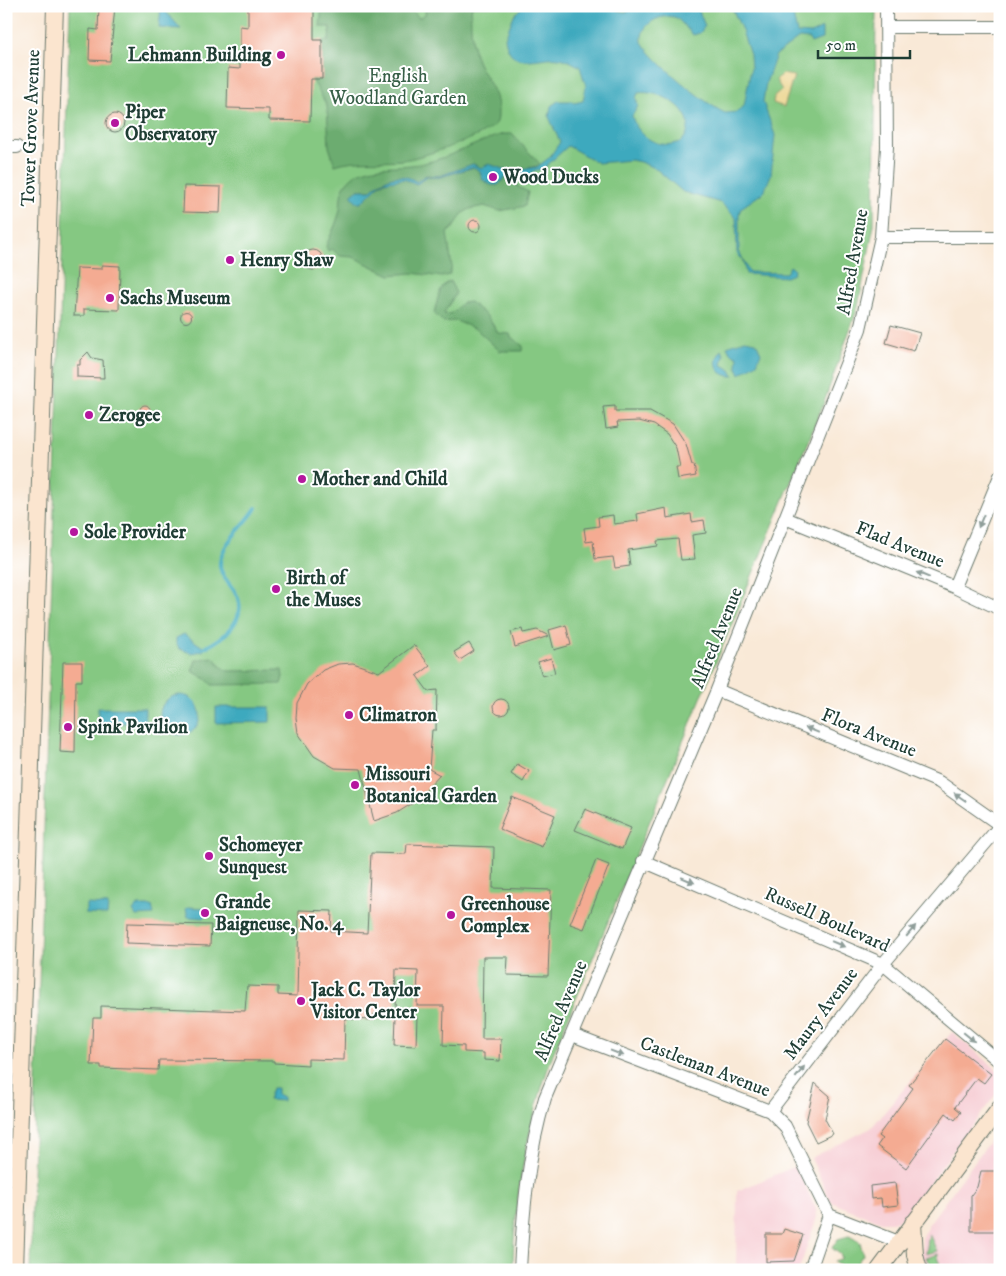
<svg xmlns="http://www.w3.org/2000/svg" width="1006" height="1276" viewBox="0 0 1006 1276" font-family="'IM FELL DW Pica',serif">
<style>
.built{fill:#f7cfd5}
.green{fill:#85c882;stroke:#52825b}
.forest{fill:#6cac70;stroke:#467452}
.sand{fill:#eeda9e;stroke:#868c69}
.water{fill:#3ea9be;stroke:#2e7379;fill-rule:evenodd}
.lines{fill:none;stroke-linecap:round;stroke-linejoin:round}
.stream{stroke:#3ea9be;stroke-width:4}
.building{fill:#f4ab92}
.street-casing{stroke:#6b796d;stroke-width:14}
.secondary-casing{stroke:#6b796d;stroke-width:18}
.street{stroke:#fff;stroke-width:12}
.secondary{stroke:#fbe5cf;stroke-width:16}
.oneway{fill:#8f9e9a}
.poi-dot{fill:#b5179e;stroke:#fff;stroke-width:2}
.labels{text-anchor:middle;dominant-baseline:central;stroke-width:4;stroke-linejoin:round;paint-order:stroke}
.poi-label{font-size:19px;font-weight:bold;fill:#1f3d34;stroke:#fff;text-anchor:start}
.park-label{font-size:19px;fill:#386048;stroke:#fff}
.street-label{font-size:19px;fill:#1f3d34;stroke:#fff}
</style>
<rect width="100%" height="100%" fill="#fff"/>
<filter id="ink" filterUnits="userSpaceOnUse"><feTurbulence type="fractalNoise" baseFrequency=".02" numOctaves="2"/><feDisplacementMap in="SourceGraphic" scale="10" xChannelSelector="R" yChannelSelector="G"/><feConvolveMatrix kernelMatrix="1 2 1 2 8 2 1 2 1" color-interpolation-filters="sRGB"/></filter>
<filter id="wash" filterUnits="userSpaceOnUse"><feTurbulence type="fractalNoise" baseFrequency=".0096" numOctaves="4" result="noise"/><feDisplacementMap in="SourceGraphic" scale="20" xChannelSelector="R" yChannelSelector="G"/><feGaussianBlur stdDeviation="1.12" result="paint"/><feColorMatrix in="noise" values="0 0 0 0 0 0 0 0 0 0 0 0 0 0 0 0 0 1.4 0 .05"/><feComposite in="paint" operator="in"/></filter>
<g filter="url(#wash)">
<rect width="100%" height="100%" fill="#f9e9d7"/>
<path class="built" d="M952,1032L1000,1072V1089L905,1215L898,1220L892,1222H881L831,1202L811,1158L871,1128Z
M1000,1127V1270H926L922,1262V1239L928,1225Z
M796,1166L816,1209L817,1217L800,1267L798,1270H736L737,1191Z"/>
<path class="green" d="M70,6H876L874,225L858,307L823,405L553,1054C528,1125 514,1194 513,1270H30Z
M929,1234L937,1251L926,1254Z
M849,1236L860,1242L863,1255L854,1267H842L834,1261L841,1259V1255L832,1248L838,1239Z
M938,1254L940,1270H934L926,1258Z"/>
<path class="forest" d="M322,6H415L410,8L419,18L426,13L423,6H472C469,18 472,51 478,63C486,80 498,90 498,110C498,113 498,119 497,122C490,136 419,158 403,160C380,162 356,158 335,165L329,147L327,106L312,79H322V41H329L330,27H320Z
M503,134H512L541,165L511,172L494,166L481,168L473,164L440,176L426,175L417,182C401,172 385,176 371,190H357L361,203C375,189 379,180 401,179C407,179 410,179 415,184L426,177H440L474,167L480,171L481,175L495,185H498L506,176L514,174L518,187L528,192L525,206L500,211L484,206L470,209L463,213L454,227L447,233L452,267L449,275L442,277L412,273L390,275L353,257L340,256L332,249L328,251L326,246C330,236 335,227 338,217C343,205 337,193 348,181C365,161 401,169 424,163C452,157 476,142 503,134Z
M450,281L456,293L444,313L446,315L453,312L462,303L470,302L488,317L498,333L510,334L511,337L523,346L522,351H500L476,329L456,321L443,322L434,313C438,302 438,285 450,281Z
M212,657C219,660 219,668 228,671L282,670L283,677L281,684L212,685L206,679L192,671L196,660Z"/>
<path class="sand" d="M782,74L794,76L784,107L773,103L774,97L782,90L776,80Z"/>
<path class="water" d="M161,6L181,29L159,28Z
M614,6L617,10L625,12L641,6H697L705,26L700,33L693,35L677,18C662,12 639,24 642,42C654,62 704,103 725,113L737,112L744,106L751,68L750,55L741,28L731,6H791L797,33L811,34L822,28V39L811,43L809,39L799,38L776,55L766,83L763,102L775,135L771,175L764,192L741,208L739,214V251L749,272L786,273L790,266L794,269L793,274L786,277L746,274L743,261L737,253L736,218L721,203L683,192L655,168L640,162L631,160L598,163L568,146L544,168L531,172L527,185L516,172L506,176L498,185H491L482,179L480,171L474,167L440,177H426L417,184L404,179L382,182L361,203H358L351,195L357,190H371C385,177 401,171 417,182L424,176H440L473,164L481,168L489,164L511,172L537,167L549,158L560,142L549,117L551,106L558,101H573L574,103L583,101L586,86L580,67C574,63 566,59 559,58C539,55 510,73 505,38L514,15L523,6ZM638,93C662,89 704,114 682,141C661,151 638,138 632,116L638,106L636,98Z
M745,340L756,342L761,353L757,363L740,374L737,367L738,357L730,352L727,346Z
M722,350L724,355L722,365L731,370L734,376C717,377 711,362 722,350Z
M184,634L203,647V651L191,653L180,649L176,643V638Z
M160 715a20 20 0 1 1 40 0a20 20 0 1 1-40 0Z
M216,707H270V722L216,723Z
M98,708H145V723H98Z
M86,904L108,905L107,915L86,914Z
M137,906H152L154,915L136,916L133,911Z
M188,907L204,908L208,913L204,918L188,917L186,909Z
M272,1088H277V1094L283,1097V1101L268,1100Z"/>
<g class="lines">
<path class="stream" d="M204,648C224,639 250,617 235,592C229,582 219,575 220,562C223,541 246,525 256,508"/>
</g>
<g id="blocks">
<path class="building" d="M99,6H115L110,61L89,60L90,29L98,30Z
M248,6H314V40H322V79H311L310,121L269,120V109L227,108L228,68L240,69V26L248,27Z
M106 123a9 9 0 1 1 18 0a9 9 0 1 1-18 0Z
M184,186L221,187L220,213L183,212Z
M469 226a6 6 0 1 1 12 0a6 6 0 1 1-12 0Z
M303 260a10 10 0 1 1 20 0a10 10 0 1 1-20 0Z
M102,265L120,266L119,310L84,309V316H74L77,268L102,269Z
M180.5 317a5.5 5.5 0 1 1 11 0a5.5 5.5 0 1 1-11 0Z
M891,325L920,333L914,351L886,343Z
M88,352L92,358L103,360L104,378L77,377V365H80V360Z
M140 410a5 5 0 1 1 10 0a5 5 0 1 1-10 0Z
M615,406V411H650L673,424L686,444L692,465H694L696,476L678,479L676,467H680L676,448L667,434L654,425L639,421L617,422L618,427L606,429L603,407Z
M666,508L667,518L691,514L692,522L704,520L706,533L692,535L695,559L681,560L678,539L657,541L658,546L628,550L630,566L615,568L613,557L595,559L593,541L586,542L584,528L599,526L598,517L613,515L614,524L638,521L637,514Z
M566,625L571,645L554,650L549,630Z
M522,629L523,633L537,630L549,636L515,647L511,632Z
M469,643L474,651L460,660L454,652Z
M414,645L430,666L417,676L428,691L437,690L436,730H432L429,769L440,775L416,801L397,813L374,821L361,769L335,768L314,756L298,733L296,718L297,703L307,684L323,670L338,664L353,663L379,672Z
M551,658L555,673L542,676L538,662Z
M63,662H82V681H76L75,753L60,752Z
M493 707a8 8 0 1 1 16 0a8 8 0 1 1-16 0Z
M517,764L529,771L523,782L511,774Z
M512,797L555,815L542,847L499,829Z
M585,809L631,828L622,849L575,830Z
M407,844L494,847L493,888L551,890L548,976L507,975L508,957H483L482,1039H501L500,1061L484,1060V1053L464,1052V1046L443,1045L444,1006H417L418,971L396,970L395,1011L374,1014V1020L345,1019L344,1060L308,1059V1065L274,1063V1061L159,1060L158,1070L101,1068V1065H91L93,1018H101V1006L245,1011L247,986L278,987V995L297,996L299,910L332,911L331,931L367,933L371,853L406,854Z
M596,860L609,865L584,929L570,924Z
M127,923L211,925L210,946L126,943Z
M395,1016L417,1017L416,1046L394,1045Z
M945,1039L991,1074L984,1083L977,1078L955,1107L961,1112L955,1120L946,1113L906,1168L877,1146L882,1139L878,1136L913,1088L909,1085Z
M815,1083L830,1096L825,1119L833,1134L816,1142L806,1122Z
M981,1171H1000V1231H971V1195L977,1187Z
M895,1183L898,1205L882,1207L881,1198L871,1199L870,1186Z
M784,1229L803,1235L794,1261L766,1262V1234H782Z"/>
</g>
</g>
<g filter="url(#ink)">
<use href="#blocks" fill-opacity="0" stroke="#6b796d" stroke-width="1"/>
<g class="lines">
<g class="street-casing">
<path id="street" d="M886,27H1000
M6,147H17
M881,237H1000
M785,518L954,587L1000,609
M954,587L1000,476
M717,690L939,782L1000,825
M643,861L883,964L1000,1062
M572,1035L770,1111L785,1126L829,1215L810,1270
M770,1111L883,964L1000,826
M829,1215L899,1242
M520,1270C523,1211 528,1154 545,1098L717,690L860,329L881,237L887,147L886,6"/>
</g>
<g class="secondary-casing">
<path id="secondary" d="M913,1223L915,1255L919,1270
M15,1270L55,6
M879,1270L1000,1108"/>
</g>
<use href="#street" class="street"/>
<use href="#secondary" class="secondary"/>
</g>
<defs><path id="oneway-solid" d="M-6-.8H1V-3.2L6.5 0L1 3.2V.8H-6Z" transform="scale(1.25)"/></defs>
<g class="oneway">
<use href="#oneway-solid" transform="translate(981 521) rotate(112)"/>
<use href="#oneway-solid" transform="translate(923 575) rotate(-158)"/>
<use href="#oneway-solid" transform="translate(812 730) rotate(-158)"/>
<use href="#oneway-solid" transform="translate(960 797) rotate(-145)"/>
<use href="#oneway-solid" transform="translate(688 880) rotate(23)"/>
<use href="#oneway-solid" transform="translate(911 931) rotate(-50)"/>
<use href="#oneway-solid" transform="translate(838 944) rotate(23)"/>
<use href="#oneway-solid" transform="translate(969 1037) rotate(40)"/>
<use href="#oneway-solid" transform="translate(617 1053) rotate(21)"/>
<use href="#oneway-solid" transform="translate(800 1072) rotate(-52)"/>
</g>
</g>
<g class="poi-dot">
<circle cx="281" cy="55" r="5"/>
<circle cx="115" cy="123" r="5"/>
<circle cx="493" cy="177" r="5"/>
<circle cx="230" cy="260" r="5"/>
<circle cx="110" cy="298" r="5"/>
<circle cx="89" cy="415" r="5"/>
<circle cx="302" cy="479" r="5"/>
<circle cx="74" cy="532" r="5"/>
<circle cx="276" cy="589" r="5"/>
<circle cx="349" cy="715" r="5"/>
<circle cx="68" cy="727" r="5"/>
<circle cx="355" cy="785" r="5"/>
<circle cx="209" cy="856" r="5"/>
<circle cx="205" cy="913" r="5"/>
<circle cx="451" cy="915" r="5"/>
<circle cx="301" cy="1001" r="5"/>
</g>
<g class="labels">
<g class="poi-label">
<text x="271" y="55" text-anchor="end">Lehmann Building</text>
<text x="125" y="112">Piper<tspan x="125" dy="22">Observatory</tspan></text>
<text x="503" y="177">Wood Ducks</text>
<text x="240" y="260">Henry Shaw</text>
<text x="120" y="298">Sachs Museum</text>
<text x="99" y="415">Zerogee</text>
<text x="312" y="479">Mother and Child</text>
<text x="84" y="532">Sole Provider</text>
<text x="286" y="578">Birth of<tspan x="286" dy="22">the Muses</tspan></text>
<text x="359" y="715">Climatron</text>
<text x="78" y="727">Spink Pavilion</text>
<text x="365" y="774">Missouri<tspan x="365" dy="22">Botanical Garden</tspan></text>
<text x="219" y="845">Schomeyer<tspan x="219" dy="22">Sunquest</tspan></text>
<text x="215" y="902">Grande<tspan x="215" dy="22">Baigneuse, No. 4</tspan></text>
<text x="461" y="904">Greenhouse<tspan x="461" dy="22">Complex</tspan></text>
<text x="311" y="990">Jack C. Taylor<tspan x="311" dy="22">Visitor Center</tspan></text>
</g>
<g class="park-label">
<text x="398" y="76">English<tspan x="398" dy="22">Woodland Garden</tspan></text>
</g>
<g class="street-label">
<text transform="translate(31 128) rotate(-88)">Tower Grove Avenue</text>
<text transform="translate(853 262) rotate(-80)">Alfred Avenue</text>
<text transform="translate(900 545) rotate(22)">Flad Avenue</text>
<text transform="translate(717 638) rotate(-68)">Alfred Avenue</text>
<text transform="translate(869 733) rotate(22)">Flora Avenue</text>
<text transform="translate(827 920) rotate(24)">Russell Boulevard</text>
<text transform="translate(561 1011) rotate(-67)">Alfred Avenue</text>
<text transform="translate(821 1014) rotate(-53)">Maury Avenue</text>
<text transform="translate(705 1067) rotate(21)">Castleman Avenue</text>
</g>
</g>
<rect width="1006" height="1276" fill="none" stroke="#fff" stroke-width="25"/>
<path d="M818 50v8h92v-8" fill="none" stroke="#1f3d34" stroke-width="2.5"/>
<text x="826" y="50" font-size="15" fill="#1f3d34" stroke="#ffffff" stroke-width="4" paint-order="stroke">50 m</text>
</svg>
